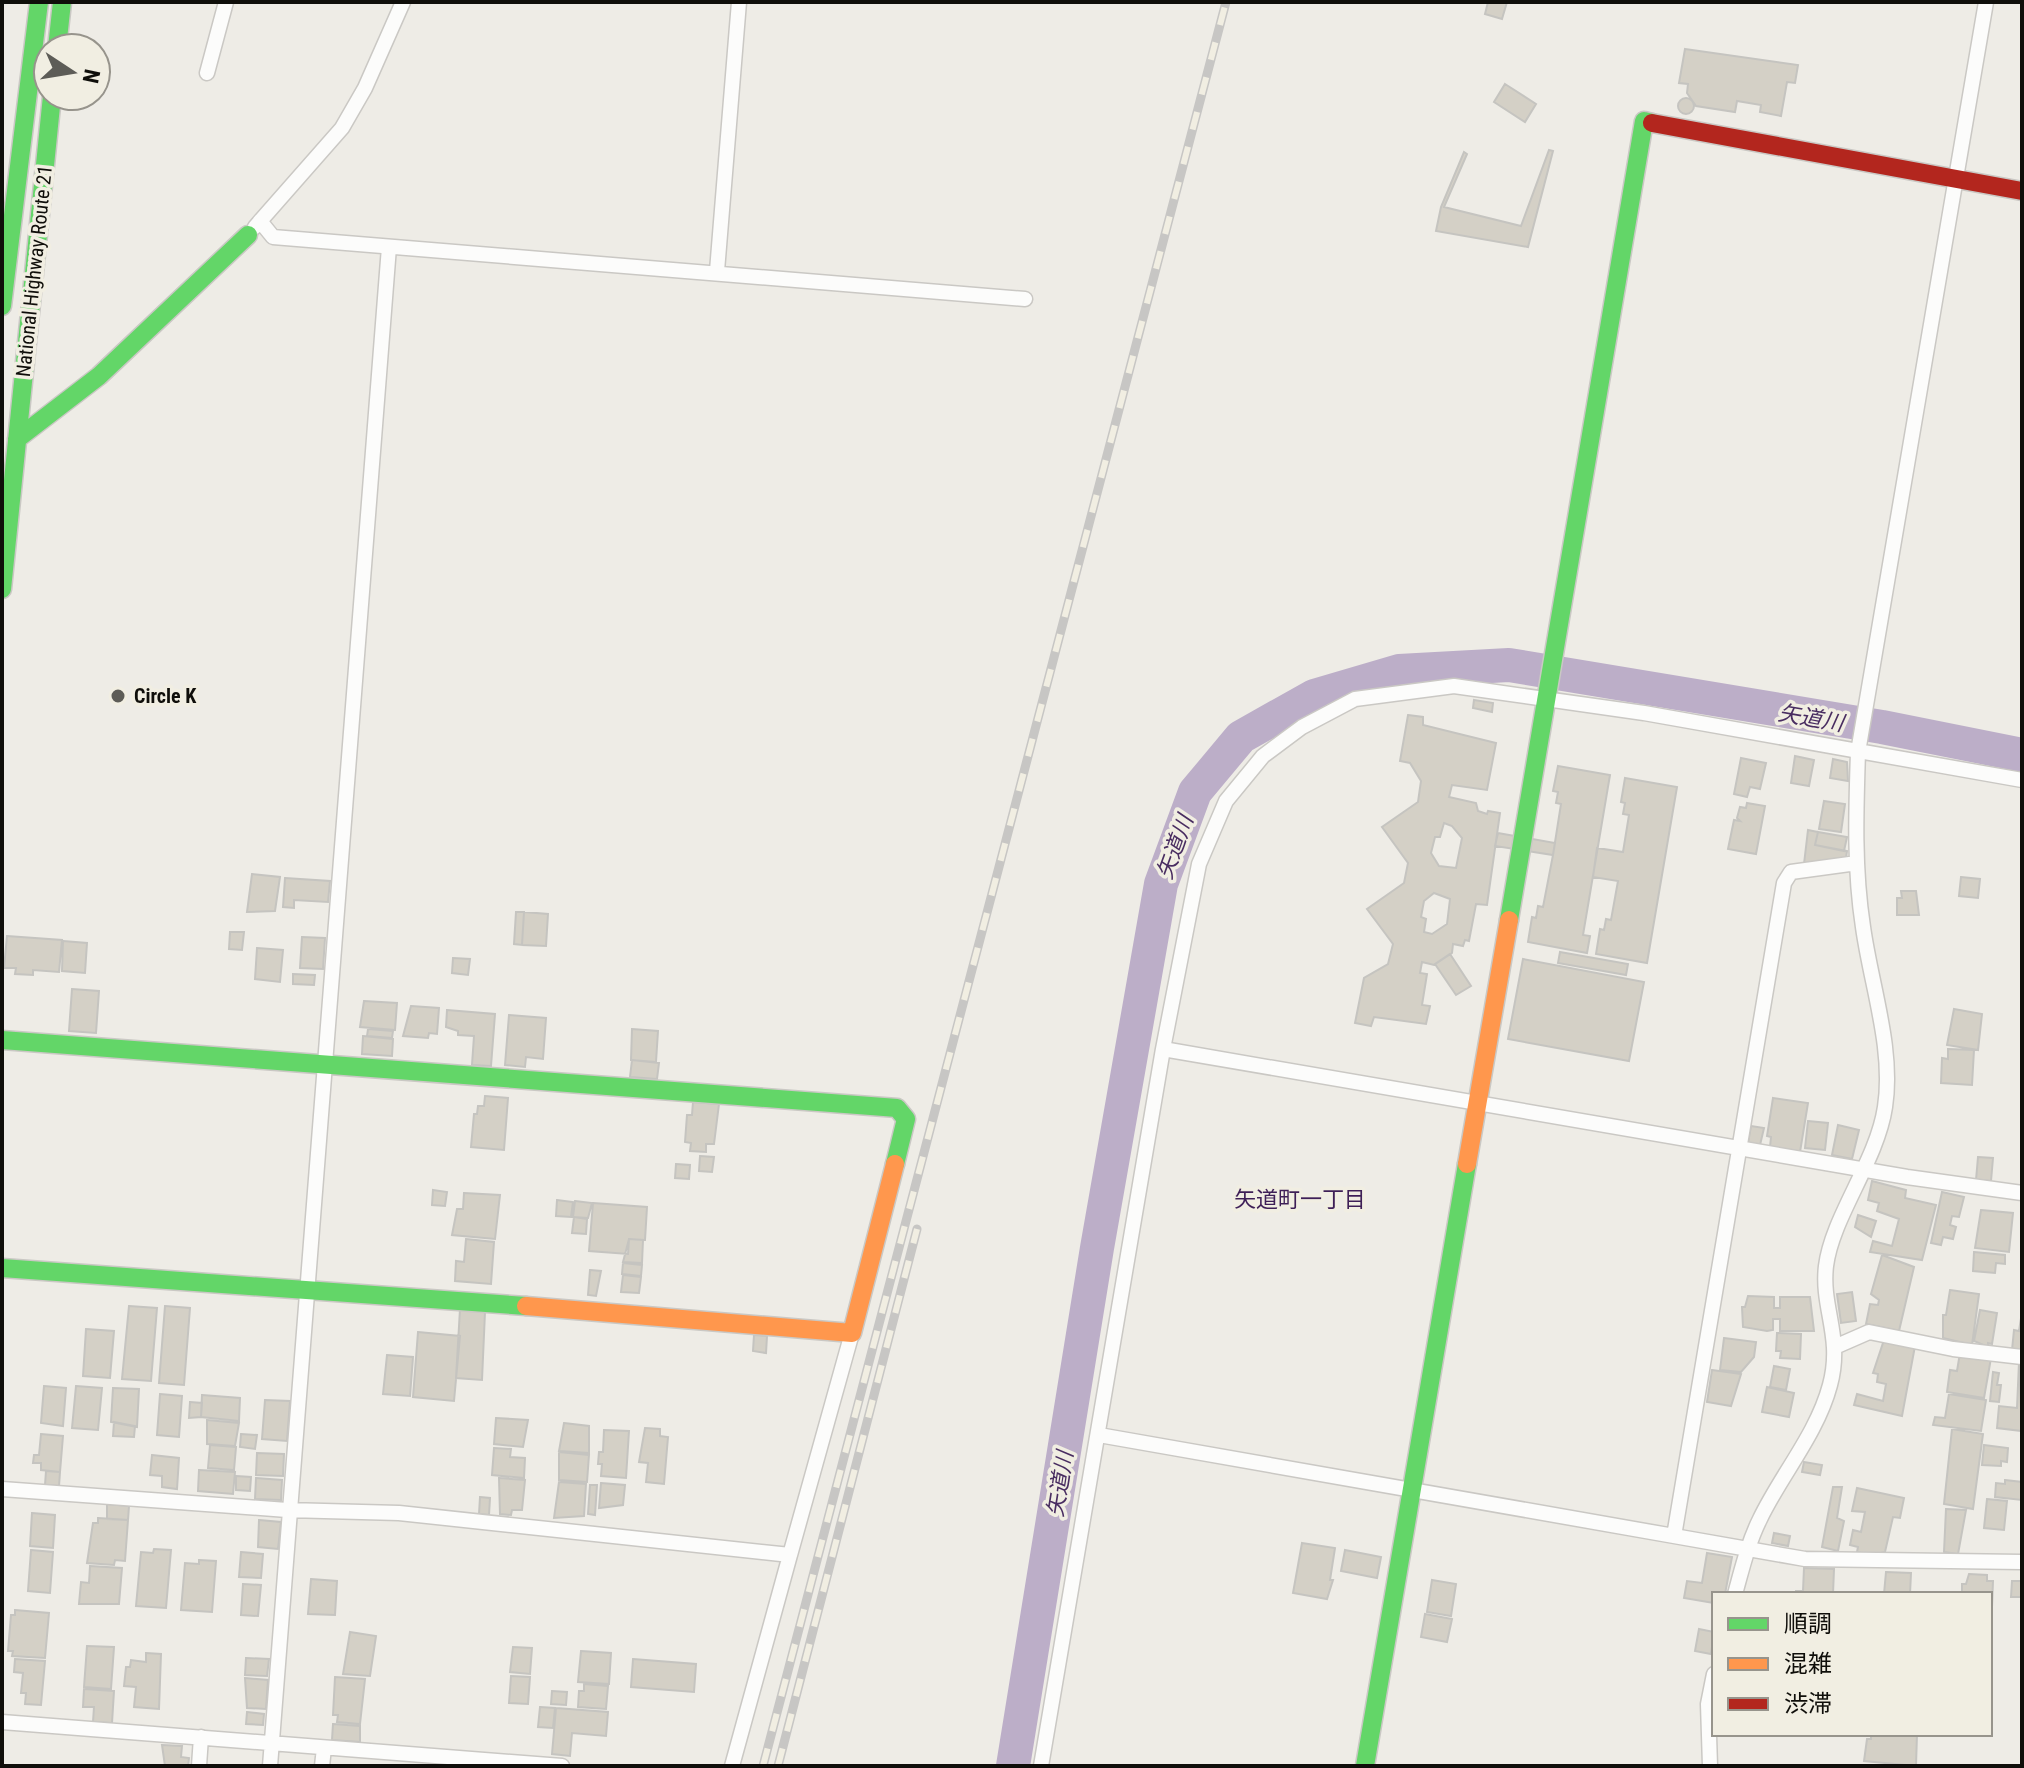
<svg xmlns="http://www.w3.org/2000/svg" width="2024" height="1768" viewBox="0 0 2024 1768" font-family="'Roboto Condensed','Noto Sans JP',sans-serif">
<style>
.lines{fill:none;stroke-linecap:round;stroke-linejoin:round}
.river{stroke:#bcaec8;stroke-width:34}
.building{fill:#d4d0c6;stroke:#c5c4c0;stroke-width:2;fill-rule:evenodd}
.street-casing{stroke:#cac8c4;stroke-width:17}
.fast-casing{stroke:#cac8c4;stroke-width:21}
.slow-casing{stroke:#cac8c4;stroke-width:21}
.jam-casing{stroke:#cac8c4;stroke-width:21}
.street{stroke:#fcfcfb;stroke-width:14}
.fast{stroke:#63d668;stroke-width:18}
.slow{stroke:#ff974d;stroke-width:18}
.jam{stroke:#b3261e;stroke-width:18}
.rail-casing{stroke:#c7c6c4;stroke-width:9}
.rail{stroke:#f1eee2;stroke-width:6;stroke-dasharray:18;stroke-linecap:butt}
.poi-dot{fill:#5d5c57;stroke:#f1eee2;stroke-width:3}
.labels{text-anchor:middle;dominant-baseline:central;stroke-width:7;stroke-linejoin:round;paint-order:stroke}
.street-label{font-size:20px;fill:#0f0e0a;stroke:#f1eee2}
.poi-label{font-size:20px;font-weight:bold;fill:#0f0e0a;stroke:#f1eee2;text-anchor:start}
.water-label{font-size:22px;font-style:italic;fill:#492d61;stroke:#f1eee2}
.neighbourhood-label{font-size:22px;fill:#3e1f57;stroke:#f1eee2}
</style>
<rect width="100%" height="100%" fill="#eeece6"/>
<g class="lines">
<path class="river" d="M1013,1766L1097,1248L1161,884L1195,792L1241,737L1314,696L1399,671L1509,665L1882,727L2022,755"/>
</g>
<path class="building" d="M1488,2H1507L1502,19L1485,14Z
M1685,49L1798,65L1795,83L1787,82L1781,116L1760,112L1761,105L1737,101L1735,112L1696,106L1687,93L1688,84L1679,83Z
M1505,84L1536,104L1525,122L1494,102Z
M1678 106a8 8 0 1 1 16 0a8 8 0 1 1-16 0Z
M1549,150L1553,151L1528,247L1436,231L1441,207L1464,152L1467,154L1444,207L1521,226Z
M1474,700L1493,703L1492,712L1473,708Z
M1408,715L1423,717V725L1496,743L1487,790L1452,785L1449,797L1476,803L1478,811L1487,814L1488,811L1500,813L1487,905L1476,904L1469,941L1465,940L1463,946L1453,944L1452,953L1434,965L1422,962L1420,973L1427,974L1422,1005L1430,1006L1426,1024L1374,1017L1371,1026L1355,1023L1364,978L1388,964L1393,944L1367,909L1404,883L1408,863L1382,827L1418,802L1421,781L1410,763L1400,761ZM1444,823L1452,826L1462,838L1456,868L1439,866L1431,853L1435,837H1440ZM1434,893L1450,899L1447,924L1432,934L1424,932L1426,919L1421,917L1424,901Z
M1795,756L1814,760L1809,786L1791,783Z
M1741,758L1766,763L1760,789L1750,787L1747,797L1734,794Z
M1833,759L1847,762L1848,781L1830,778Z
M1558,766L1610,775L1583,935L1590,936L1587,953L1528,942L1532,917L1536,918L1538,906L1543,907L1553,855L1561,804L1556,803L1558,792L1553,791Z
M1625,778L1677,787L1647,963L1596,954L1600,929L1604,930L1606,919L1611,920L1618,881L1593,877L1597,848L1623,852L1629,815L1623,814L1625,803L1621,802Z
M1824,801L1845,804L1841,832L1819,829Z
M1747,803L1765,806L1756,854L1728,849L1734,820L1740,821L1737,818L1740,807L1746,808Z
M1808,830L1818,832L1815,845L1847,851L1846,858L1804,864Z
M1818,832L1847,837L1844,851L1815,845Z
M1498,833L1555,843L1553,855L1495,846Z
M252,874L280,877L275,911L247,912Z
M1961,877L1980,879L1978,898L1959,896Z
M285,878L330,881L328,902L294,900V908L283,907Z
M1901,891H1916L1919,915H1897V898H1902Z
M516,912H524L522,945L514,944Z
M524,912L548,914L546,946L522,945Z
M230,932H244L242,950L229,949Z
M7,936L62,940L59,972L33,970V975L15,974L16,968H4Z
M302,937L325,938L323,969L300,968Z
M63,941L87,943L85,973L62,971Z
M257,948L283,950L280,982L255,979Z
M1560,952L1628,964L1626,975L1558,963Z
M1450,954L1471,986L1456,995L1435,964Z
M453,958L470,959L468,975L452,973Z
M1523,959L1644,982L1629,1061L1508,1039Z
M293,974L315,975L314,985L293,984Z
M72,989L99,991L96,1033L69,1031Z
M364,1001L397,1003L395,1030L360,1027Z
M411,1006L439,1008L437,1034L429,1033L428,1038L403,1036Z
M1954,1009L1982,1014L1978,1050L1947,1045Z
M447,1010L495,1014L491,1066L472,1065L474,1036L458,1035V1031L446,1027Z
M509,1015L546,1018L543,1059L526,1057L525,1067L505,1065Z
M368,1029L393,1031L392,1038L367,1036Z
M632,1029L658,1031L656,1062L631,1060Z
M363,1036L393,1039L392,1056L362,1054Z
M1948,1049L1974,1050L1972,1085L1941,1083L1942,1058L1948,1059Z
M632,1060L659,1063L657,1079L630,1077Z
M485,1096L508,1098L504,1150L471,1147L474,1114H477L478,1106H484Z
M1773,1098L1808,1103L1800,1152L1770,1147L1771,1137L1767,1136Z
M693,1102L719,1104L714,1144H706V1152L690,1151L691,1143L685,1142L687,1115H692Z
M1808,1121L1828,1123L1825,1150L1805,1148Z
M1838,1125L1859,1130L1852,1159L1832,1155Z
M1751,1126L1764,1128L1760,1145L1748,1143Z
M700,1156L714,1157L712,1172L699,1171Z
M1978,1157L1993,1158L1991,1181L1976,1180Z
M676,1164L690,1165L689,1179L675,1178Z
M1872,1181L1906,1190L1905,1198L1936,1205L1922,1260L1870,1252L1873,1241L1892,1246L1899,1219L1877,1211L1879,1203L1868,1200Z
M433,1190L447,1192L445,1206L432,1205Z
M1942,1192L1964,1197L1959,1217L1952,1216L1950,1225L1956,1227L1953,1239L1943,1237L1941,1245L1931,1243Z
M464,1193L500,1195L495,1239L452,1235L457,1209H463Z
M557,1200L573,1202L571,1217L556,1216Z
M575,1201L592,1203L588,1218L573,1217Z
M593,1203L647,1207L645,1240L629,1239L628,1254L589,1251Z
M1981,1210L2013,1213L2009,1252L1975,1248Z
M1858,1215L1876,1221L1871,1237L1855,1227Z
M574,1217L587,1219L586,1234L572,1233Z
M466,1239L494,1242L491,1284L455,1281L456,1261L464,1262Z
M629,1239L643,1240L642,1263L623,1262Z
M1974,1252L2005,1255V1264L1996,1263L1995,1273L1973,1271Z
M1882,1255L1914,1267L1899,1331L1866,1324L1870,1304L1878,1305L1879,1300L1871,1294Z
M623,1263L642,1265L641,1276L622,1274Z
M590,1270L601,1271L596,1296L588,1295Z
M623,1275L641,1277L639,1293L621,1292Z
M1950,1290L1979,1294L1972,1345L1943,1338V1315H1946Z
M1852,1292L1856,1321L1841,1323L1837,1294Z
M1748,1296L1774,1297V1308H1780V1297H1810L1814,1331H1780V1319H1773V1330L1767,1331L1743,1327L1742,1307H1745Z
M129,1306L157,1308L151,1381L122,1379Z
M165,1306L190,1308L184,1385L159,1383Z
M460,1309L485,1312L482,1380L456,1378Z
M1980,1310L1997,1313L1992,1344L1988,1343V1347L1974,1341Z
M2022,1312V1351L2012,1350L2014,1330L2019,1331Z
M86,1329L114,1331L110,1378L83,1376Z
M418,1332L460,1336L454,1401L413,1397Z
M1777,1333L1801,1334L1800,1359L1780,1358L1781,1351H1776Z
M754,1335L767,1336L766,1353L753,1351Z
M1724,1338L1756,1342L1754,1357L1741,1372L1720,1370Z
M1884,1340L1915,1346L1902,1416L1854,1405L1857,1394L1883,1401L1886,1384L1877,1382L1878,1374L1873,1373Z
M1960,1353L1991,1358L1984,1398L1947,1392L1950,1370L1957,1371Z
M387,1355L413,1357L410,1396L383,1394Z
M2019,1362L2022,1431L1997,1428L1999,1406L2017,1408Z
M1774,1366L1790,1369L1786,1390L1770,1387Z
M1712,1370L1741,1374L1731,1406L1707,1402Z
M1993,1372L1999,1373L1997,1385H2001L1999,1402L1990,1401Z
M44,1386L66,1388L63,1426L41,1423Z
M76,1386L102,1388L98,1430L72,1428Z
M1767,1387L1794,1393L1789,1417L1762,1412Z
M113,1388L139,1389L137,1427L111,1422Z
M160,1394L182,1396L179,1437L157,1435Z
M1949,1394L1986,1400L1981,1431L1933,1425L1935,1417L1945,1418Z
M202,1395L240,1398L239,1421L201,1417Z
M265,1400L290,1401L287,1441L262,1439Z
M190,1402L202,1403L201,1417L189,1418Z
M496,1418L528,1420L523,1447L494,1444Z
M207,1420L239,1423L235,1446L207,1444Z
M114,1422L135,1426L134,1437L113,1436Z
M564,1423L589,1426V1453L559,1451Z
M645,1428L660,1429V1436L668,1437L664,1484L646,1482L648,1463L639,1462Z
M1952,1429L1983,1434L1973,1509L1944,1504Z
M604,1430L629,1431L626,1478L601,1476L602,1464H598L599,1452H603Z
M41,1434L63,1436L60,1472L41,1470V1463H33L34,1455H39Z
M241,1434L257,1435L255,1449L240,1447Z
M210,1445L236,1447L234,1470L208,1468Z
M1984,1445L2008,1448L2007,1462L2001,1461V1466L1982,1465Z
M494,1448L511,1449L510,1457L525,1458L524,1478L492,1475Z
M559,1452L589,1455L587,1482L559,1480Z
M257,1453L284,1454L283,1476L256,1475Z
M152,1455L179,1458L177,1489L162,1487V1476L150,1475Z
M1804,1462L1822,1465L1820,1475L1802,1472Z
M199,1470L235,1472L233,1494L198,1491Z
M46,1471L60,1472L59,1486L45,1485Z
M236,1476L251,1477L250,1491L236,1490Z
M256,1478L282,1480L281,1500L255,1499Z
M499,1478L525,1480L522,1510H512L511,1515L500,1514Z
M2005,1480L2022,1482V1500L1995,1497L1996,1483L2005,1484Z
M559,1482L586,1484L584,1516L554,1518Z
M601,1483L625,1485L623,1505L599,1508Z
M590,1485H597L595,1515L588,1514Z
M1833,1487H1842L1837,1518L1844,1521L1838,1551L1822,1547Z
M1857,1488L1904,1498L1900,1518L1893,1517L1885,1552L1871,1555L1857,1552L1858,1547L1850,1545L1853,1530L1861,1532L1865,1512L1852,1511Z
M480,1497L490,1498L489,1515L479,1514Z
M1987,1499L2007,1501L2004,1530L1984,1528Z
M107,1504L129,1506L128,1520L107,1519Z
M1946,1509L1966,1510L1958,1554L1944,1552Z
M32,1513L55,1515L53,1548L30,1546Z
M98,1518L128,1520L125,1561L115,1560L114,1565L87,1563L93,1523H98Z
M259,1520L281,1522L278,1549L258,1547Z
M1774,1533L1790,1536L1788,1546L1772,1543Z
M1302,1543L1335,1548L1330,1580H1333L1327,1599L1293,1593Z
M154,1549L171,1550L166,1608L136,1606L141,1552L153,1553Z
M31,1550L53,1552L50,1593L28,1591Z
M1345,1550L1381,1557L1377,1578L1341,1571Z
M241,1552L263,1554L261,1578L239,1577Z
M1707,1553L1732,1557L1725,1594H1714V1603L1684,1598L1687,1581L1702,1583Z
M199,1560L216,1561L212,1612L181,1610L185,1563L199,1564Z
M90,1566L122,1568L119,1604H79L81,1582L89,1583Z
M1804,1568L1834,1569L1833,1594H1796V1591H1803Z
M1886,1572L1911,1573L1910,1594H1884Z
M1969,1574L1987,1575V1581H1993L1992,1607L1990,1594H1962V1584H1966Z
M311,1579L337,1581L335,1615L308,1614Z
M1432,1580L1456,1584L1451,1616L1427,1612Z
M2012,1581H2022V1597H2011Z
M243,1584L261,1585L258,1616L241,1615Z
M15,1610L49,1613L45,1658L12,1656L13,1651H8L11,1615H15Z
M1425,1614L1452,1619L1447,1642L1421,1637Z
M1699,1629L1714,1632L1711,1654L1695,1651Z
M350,1632L376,1636L370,1676L343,1674Z
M87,1646L114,1647L111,1689L84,1687Z
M513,1647L532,1648L530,1674L510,1672Z
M581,1651L611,1653L609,1684L578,1682Z
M146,1653L161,1654L159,1709L134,1707L136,1687L124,1686L126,1667H130L131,1660L146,1662Z
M246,1658L269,1659L267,1676L245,1675Z
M15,1659L45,1661L41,1705L25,1704L26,1693H21L23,1673L14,1672Z
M633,1659L696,1664L694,1692L631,1687Z
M511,1676L530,1677L528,1704L509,1703Z
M335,1677L365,1679L360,1724L337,1722L338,1715H333Z
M245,1678L268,1680L266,1709L247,1708Z
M584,1684L608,1686L606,1709L578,1707L579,1691H584Z
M84,1689L114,1691L112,1723L93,1722L94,1707H83Z
M552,1691L567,1692L566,1705L551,1704Z
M540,1707L555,1708L553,1728L538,1727Z
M556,1708L608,1712L606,1736L572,1733L570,1756L552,1754Z
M247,1712L264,1714L263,1725L246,1724Z
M333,1724L360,1726V1742L332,1740Z
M1871,1734H1917L1916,1766L1864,1761L1867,1739H1871Z
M162,1745L182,1746L181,1757L189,1758L188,1766H165Z"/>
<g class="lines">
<g class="street-casing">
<path id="street" d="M207,73L226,2
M260,221L273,237L1025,299
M255,227L342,128L365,88L403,2
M717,271L739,2
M1163,1049L1907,1177L2022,1193
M1837,1346L1869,1332L1953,1349L2022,1357
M1099,1435L1674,1536L1784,883L1791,872L1857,863
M2,1489L287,1510L399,1513L790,1555L852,1333
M1674,1536L1805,1559L2022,1562
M1735,1594C1742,1569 1748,1543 1760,1519C1781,1475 1817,1434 1830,1385C1843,1337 1821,1308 1826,1266C1832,1217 1877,1161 1885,1107C1894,1049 1871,985 1863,927C1854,869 1856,811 1858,752L1986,2
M2,1722L562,1766
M199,1766L201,1737
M270,1766L389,247
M322,1766L324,1748
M732,1766L790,1555
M1041,1766L1163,1049L1199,864L1226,801L1263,756L1302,727L1355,699L1454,686L1644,713L2022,780
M1710,1766L1708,1704L1714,1674"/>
</g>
<g class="fast-casing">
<path id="fast" d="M57,48L62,2
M2,306L39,2
M17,439L99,376L248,235
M2,589L52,96
M1509,920L1644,121L1652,123
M2,1040L897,1108L906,1119L895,1164
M2,1268L526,1306
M1365,1766L1467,1164"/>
</g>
<g class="slow-casing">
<path id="slow" d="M1467,1164L1509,920
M526,1306L852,1333L895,1164"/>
</g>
<g class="jam-casing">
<path id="jam" d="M1652,123L2022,191"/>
</g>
<use href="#street" class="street"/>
<use href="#fast" class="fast"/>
<use href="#slow" class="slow"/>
<use href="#jam" class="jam"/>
<g class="rail-casing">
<path id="rail" d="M763,1766L1226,2
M778,1766L917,1229"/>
</g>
<use href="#rail" class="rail"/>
</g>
<circle class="poi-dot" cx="118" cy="696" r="8"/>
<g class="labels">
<g class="street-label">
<text transform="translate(34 271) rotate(-84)">National Highway Route 21</text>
</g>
<g class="poi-label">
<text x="134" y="696">Circle K</text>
</g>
<g class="water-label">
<text transform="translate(1811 718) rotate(10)">矢道川</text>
<text transform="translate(1175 847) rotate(-70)">矢道川</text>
<text transform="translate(1060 1484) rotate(-81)">矢道川</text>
</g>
<g class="neighbourhood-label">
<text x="1300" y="1199">矢道町一丁目</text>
</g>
</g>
<rect width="2024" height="1768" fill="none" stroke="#0f0e0a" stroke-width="8"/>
<rect x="1712" y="1592" width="280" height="144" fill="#f1eee2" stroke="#97948c" stroke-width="2"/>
<rect x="1728" y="1618" width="40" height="12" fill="#63d668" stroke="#97948c" stroke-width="2"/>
<text x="1784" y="1632" font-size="24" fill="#0f0e0a">順調</text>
<rect x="1728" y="1658" width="40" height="12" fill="#ff974d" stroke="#97948c" stroke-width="2"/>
<text x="1784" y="1672" font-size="24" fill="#0f0e0a">混雑</text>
<rect x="1728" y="1698" width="40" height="12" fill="#b3261e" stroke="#97948c" stroke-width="2"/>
<text x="1784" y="1712" font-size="24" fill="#0f0e0a">渋滞</text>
<g transform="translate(72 72) rotate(102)"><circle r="38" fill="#f1eee2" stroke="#97948c" stroke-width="2"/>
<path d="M0-6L14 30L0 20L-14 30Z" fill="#5d5c57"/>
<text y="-12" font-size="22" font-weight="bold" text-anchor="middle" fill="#0f0e0a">N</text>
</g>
</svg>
